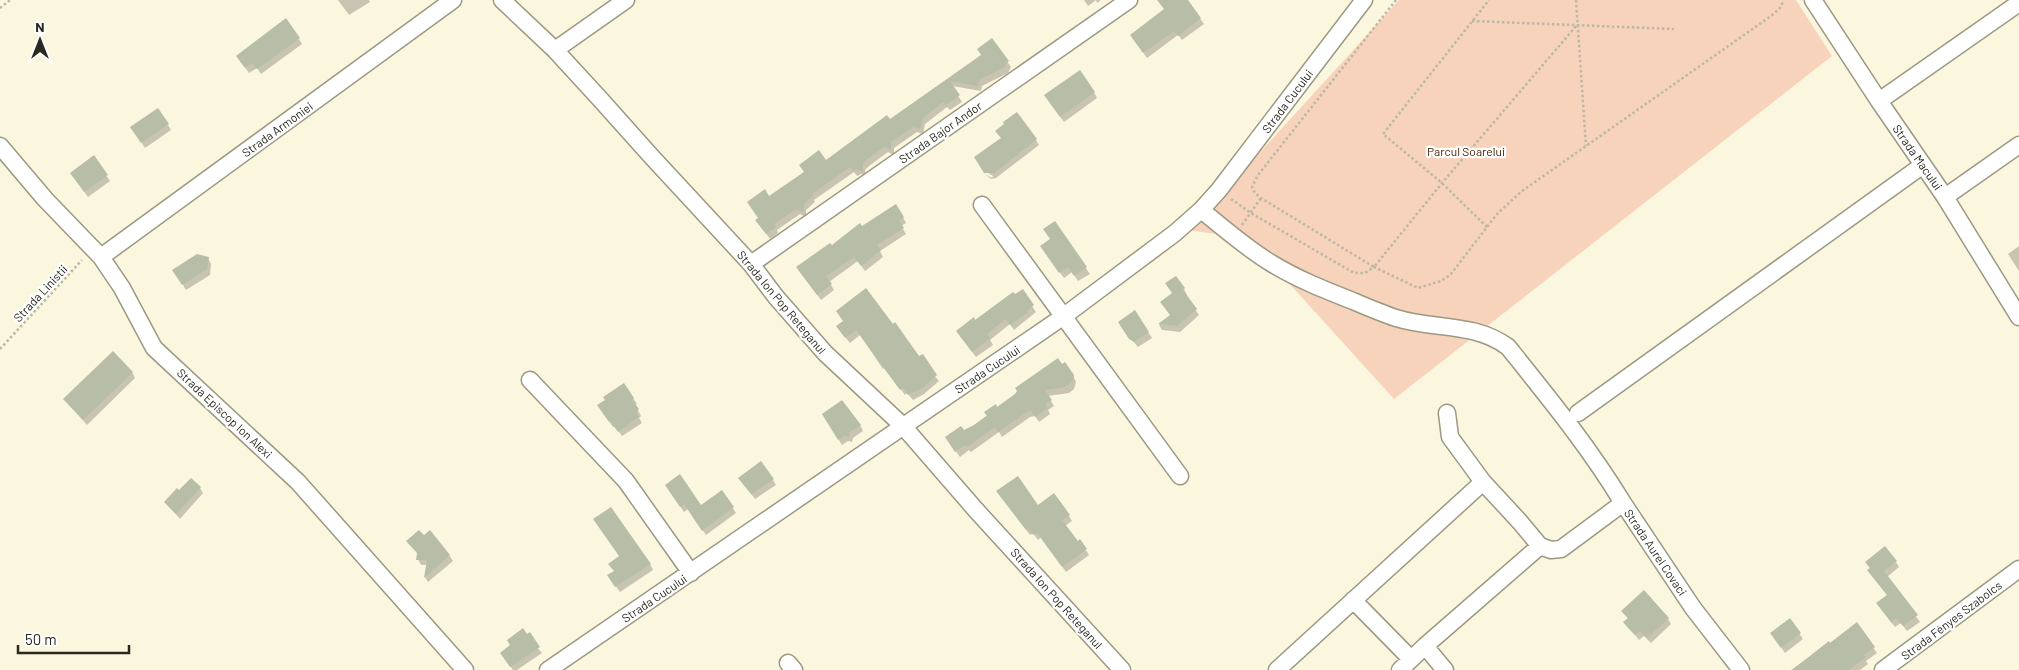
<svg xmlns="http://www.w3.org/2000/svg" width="2019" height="670" viewBox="0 0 2019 670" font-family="Barlow,sans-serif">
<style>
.green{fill:#f8d3bb}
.shadow{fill:#0003}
.building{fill:#b7bda6}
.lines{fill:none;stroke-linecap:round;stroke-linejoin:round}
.minor-casing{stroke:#9c9882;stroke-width:19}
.path{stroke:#bbb8a4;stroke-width:2.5;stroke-dasharray:2.5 2.5;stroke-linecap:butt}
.minor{stroke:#fff;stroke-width:16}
.labels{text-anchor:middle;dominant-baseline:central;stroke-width:4.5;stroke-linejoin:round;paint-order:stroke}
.street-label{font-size:12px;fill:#2a2920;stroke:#fff}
.park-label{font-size:12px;fill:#462202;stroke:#fff}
</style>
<rect width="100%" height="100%" fill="#fbf6de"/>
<path class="green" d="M1399,0H1796L1832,56L1394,399L1268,260L1229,236L1189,230Z"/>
<path class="shadow" d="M338,0H369L370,2L349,15Z
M1084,0H1101L1097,3L1096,0L1088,6Z
M1163,0H1187L1204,24L1182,40L1178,35L1147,58L1135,41L1165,10Z
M299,39L302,44L261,74L257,68L249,73L241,62Z
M992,40L1011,67L1008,73L982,86L981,91L952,86L962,102L950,110L947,107L925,124L923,134L917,132L894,148V155L888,152L869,166L865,170L866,176L861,174L857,176L854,172L814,200L815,202L806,210V217L800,214L777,230L778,233L770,239L760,225L759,219L769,198L890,120L982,56Z
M1094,92L1097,98L1064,122L1049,101Z
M1006,124L1036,140L1039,145L996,178L991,179L985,174L992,178L993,176L983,170L1002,139Z
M168,125L171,130L145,148L135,133Z
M94,157L110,181L88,197L75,179Z
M903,217L906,223L901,226L906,234L880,251L883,257L865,271L858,261L829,282L834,290L821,300L801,273L831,246L862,228Z
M1054,223L1090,274L1078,281L1072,272L1064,278L1045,252L1051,240Z
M2019,246V271L2008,254Z
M208,258L211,264L210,275L186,290L174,270Z
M1184,289L1187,295L1186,296L1199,315L1180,332L1162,330L1159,325L1171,316L1162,302Z
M1022,291L1036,312L1014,330L1010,324L990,340L993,345L976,357L961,337L975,321Z
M844,322L919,358L939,381L924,394L913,400L907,393L905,395L885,367L883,369L860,335L850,343L841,332Z
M1122,328L1148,332L1152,338L1138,347Z
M132,372L135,378L87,425L64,399Z
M1073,376L1076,382L1074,389L1069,393L1048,396L1054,406L1048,410L1050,414L1039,422L1035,416L1030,417L1002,437L999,432L971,452L969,450L960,457L950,443L997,408Z
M633,398L637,404L635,405L641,416L639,418L642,423L622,436L615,426L613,427L602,411Z
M824,415L860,425L863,431L853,438L852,442L848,441L842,445Z
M739,478L773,480L776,485L755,499Z
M200,488L203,493L180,519L165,502L179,492Z
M670,491L701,507L722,492L736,513L706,535L688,509L684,512Z
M998,492L1069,516L1072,521L1065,526L1077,543L1080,541L1089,555L1066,572L1041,537L1038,540L1033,533L1030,535Z
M408,541L449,555L453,561L428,582L425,577L427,565H421L418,559V554Z
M1896,562L1899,567L1887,577L1920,622L1907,631L1901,623L1895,627L1881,609L1888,596L1872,576Z
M650,564L653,570L620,592L612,581Z
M1623,611L1668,619L1671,624L1651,643L1644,636L1639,640L1625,622L1628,619Z
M1790,620L1803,639L1785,653L1775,639Z
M1857,624L1877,653L1866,661L1868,664L1860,670H1791Z
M527,636L542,653L517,670H513L505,659Z"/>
<path class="building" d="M1157,0H1188L1201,18L1178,36L1174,31L1143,53L1130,35L1164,9Z
M286,18L300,38L257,69L252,63L245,68L236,56Z
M992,38L1009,61L1005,64V67L979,80L978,86L950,81L960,95L946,105L943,102L923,118L920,129L913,127L891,142V150L884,147L866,160L863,164V172L857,169L853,171L850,167L812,194L813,195L804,204V212L796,209L774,224L776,227L766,234L755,220L758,218L747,202L765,189L769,196L804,172L799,165L819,150L826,160L887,115L890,119L981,55L977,49Z
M1080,70L1095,92L1060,117L1044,95Z
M158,108L169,124L141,143L130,127Z
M1017,112L1037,139L994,173H984L974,157L1001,138L995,131L1004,124L1003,122Z
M94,155L108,175L84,192L70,173Z
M896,204L904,217L899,220L904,228L877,245L881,250L861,266L854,257L826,276L832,284L817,295L796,267L830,243L832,245L860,223L862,226Z
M1055,221L1087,267L1074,276L1068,267L1059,273L1040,246L1050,239L1043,229Z
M197,254L209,257L207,269L182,285L172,270Z
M1176,276L1185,288L1183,290L1197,309L1177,326L1158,324L1170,315L1160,302L1172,293L1165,283Z
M866,288L893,324L895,322L919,356L923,354L937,375L921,389L908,395L903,388L900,390L856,330L845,338L836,326L843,321L836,311Z
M1023,289L1034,305L1027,311L1028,312L1010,325L1006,319L987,334L990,338L972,352L956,331L974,317L975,320L1013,292L1015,294Z
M1135,310L1149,332L1134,342L1129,339L1118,322Z
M113,351L133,372L83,420L63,399Z
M1058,358L1062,364L1065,362L1074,375V378L1071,383L1065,387L1045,390L1052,400L1045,404L1048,408L1035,417L1031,410L1027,412L998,432L995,427L967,447L965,445L955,452L945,437L961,426L964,430L974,425L987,416L984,412L996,404L997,407L1015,394L1017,391L1015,388Z
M624,383L634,398L632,400L639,409L636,412L639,417L618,432L610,421L609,422L597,405L605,400L603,397Z
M842,400L861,425L850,432L849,437L844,436L838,440L822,414Z
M761,461L774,479L751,494L738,478Z
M680,474L701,505L722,490L734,507L702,531L684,504L680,507L665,485Z
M1018,476L1038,505L1054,493L1070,515L1062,520L1078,541L1080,539L1087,549L1062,567L1037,533L1033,535L1028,528L1026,530L996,491Z
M191,478L201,487L176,514L164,502L177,488L179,490Z
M611,507L651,564L615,587L607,575L614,571L608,564L619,556L593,519Z
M419,530L424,535L430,530L450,555L424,578L427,560H416L417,553L406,541Z
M1885,546L1897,561L1884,571L1918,615L1903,626L1896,618L1891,622L1876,603L1887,595L1867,570L1870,568L1865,562Z
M1644,590L1669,618L1647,638L1640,631L1635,635L1629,629L1623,622L1628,618L1621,611Z
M1790,618L1801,633L1781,648L1770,633Z
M1857,622L1875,647L1864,655L1866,657L1849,670H1792L1829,641L1830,643Z
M523,628L527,634L530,632L540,647L510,667L500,653L510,645L507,640Z"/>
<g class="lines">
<g class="minor-casing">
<path id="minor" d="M502,0L555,50L600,99L651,156L751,264L776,297L825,353L903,426L975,509L1122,670
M1813,0L1879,101L1945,197L2019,317
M555,50L626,0
M1879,101L2019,3
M0,146L45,199L101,257L122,288L154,348L298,482L465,670
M1945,197L2019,145
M982,205L1180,476
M1201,210C1224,228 1246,248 1271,263C1297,279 1325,290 1353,301C1367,307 1381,313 1396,318C1434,330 1474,322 1508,347C1549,398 1589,447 1623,503
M101,257L453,0
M751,264L1129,0
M530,380L626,481L691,573
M1447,413L1450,437L1483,482L1520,522L1540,546L1551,550L1561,549L1623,503L1693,608L1741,670
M1578,413L1923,165
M1353,600L1411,659
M1425,646L1445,670
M788,663L794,670
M548,670L1064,316L1175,233L1201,210L1219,190L1364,0
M1277,670L1483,482
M1400,670L1425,646L1540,546
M1883,670L2019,569"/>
</g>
<path class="path" d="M1396,0L1258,175L1252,187L1255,193L1261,198L1374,267L1442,183L1577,25
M1576,0L1586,146
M0,8L10,0
M1472,21L1674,29
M1231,199L1251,213L1354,273H1365L1374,267L1418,288L1441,281L1451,274L1497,214L1522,191L1771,16L1780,8L1784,0
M1242,225L1261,198
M1487,227L1442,183L1383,134L1489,0
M0,349L82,260"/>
<use href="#minor" class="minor"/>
</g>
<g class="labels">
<g class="street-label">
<text transform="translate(1287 101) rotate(-53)">Strada Cucului</text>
<text transform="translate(277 129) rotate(-36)">Strada Armoniei</text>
<text transform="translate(940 132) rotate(-35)">Strada Bajor Andor</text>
<text transform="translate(1918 157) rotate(55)">Strada Macului</text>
<text transform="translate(40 293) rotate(-47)">Strada Linistii</text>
<text transform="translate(782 302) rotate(50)">Strada Ion Pop Reteganul</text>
<text transform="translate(987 369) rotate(-34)">Strada Cucului</text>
<text transform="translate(225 413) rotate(43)">Strada Episcop Ion Alexi</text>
<text transform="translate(1656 552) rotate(56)">Strada Aurel Covaci</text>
<text transform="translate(654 598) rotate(-34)">Strada Cucului</text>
<text transform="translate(1057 598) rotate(48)">Strada Ion Pop Reteganul</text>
<text transform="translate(1951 620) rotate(-37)">Strada Fényes Szabolcs</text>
</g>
<g class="park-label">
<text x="1466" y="151">Parcul Soarelui</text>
</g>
</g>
<g transform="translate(40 40)" stroke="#ffffff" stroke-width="4" paint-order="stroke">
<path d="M0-4L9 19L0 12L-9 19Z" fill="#2a2920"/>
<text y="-8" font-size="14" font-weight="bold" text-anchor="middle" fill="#2a2920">N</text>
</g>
<path d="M18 645v8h111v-8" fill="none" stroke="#2a2920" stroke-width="2.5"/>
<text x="25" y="645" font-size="15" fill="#2a2920" stroke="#ffffff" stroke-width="4" paint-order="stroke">50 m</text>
</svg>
